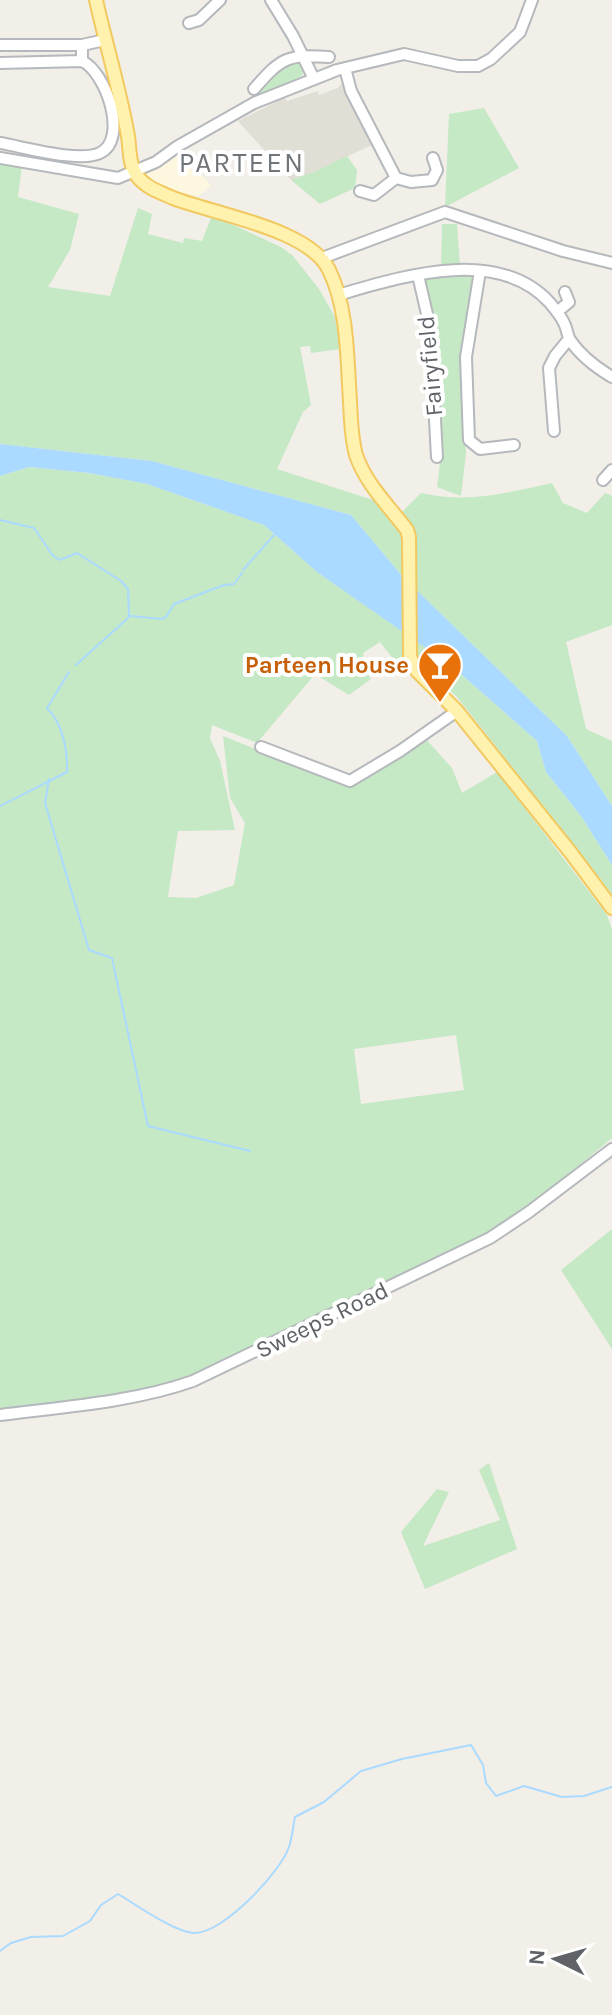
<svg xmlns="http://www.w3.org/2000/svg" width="612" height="2015" viewBox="0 0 612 2015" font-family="Karla,sans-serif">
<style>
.commercial{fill:#fef7e0}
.education{fill:#e1ded6}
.green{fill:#c5e8c5;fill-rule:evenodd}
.water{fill:#aadaff}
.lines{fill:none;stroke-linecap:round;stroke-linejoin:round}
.stream{stroke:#aadaff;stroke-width:2}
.minor-casing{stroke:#b5b8bc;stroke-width:14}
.major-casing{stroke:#f2c960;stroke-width:16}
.minor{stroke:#fff;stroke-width:10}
.major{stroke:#fff2af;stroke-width:12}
.labels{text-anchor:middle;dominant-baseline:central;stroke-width:8;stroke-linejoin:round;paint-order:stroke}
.street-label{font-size:24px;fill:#5f6368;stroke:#fff}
.food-label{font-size:24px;font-weight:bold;fill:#c56008;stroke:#fff;text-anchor:end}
.quarter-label{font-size:28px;letter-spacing:2px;fill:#70757a;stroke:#fff}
</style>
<rect width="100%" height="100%" fill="#f1efe8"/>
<path class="commercial" d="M174,151L193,171H197L211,185L199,196L172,193L141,177L145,170Z"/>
<path class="education" d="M341,83L372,145L316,171L291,180L238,121L284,98L287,101L318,91L319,95L338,88Z"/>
<path class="green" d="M295,61L301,62L304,68L302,76L250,102L249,100L267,78Z
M484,108L519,168L445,207L449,114Z
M347,156L357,170L355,188L320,204L291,180L316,171Z
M0,163L22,166L18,197L79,214L70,250L48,287L110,296L138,208L152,214L148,234L183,243L184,238L202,241L212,215L281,247L293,256L319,289L335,317L340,349L311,353L310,346L300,347L311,405L303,412L277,469L376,501L396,518L421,493C469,504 505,493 552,483L563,503L587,513L605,493L612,496V625L566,642L586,729L612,741V806L567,736L403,577L351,515L152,461L0,444Z
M442,224H457L460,265L441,267Z
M462,273L473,277L475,285L462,355L466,453L461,496L437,487C448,423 433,342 425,278Z
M29,467L89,473L147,484L264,525L317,572L405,633L403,656L409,670L404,673L380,642L363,653L365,670L371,679L349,695L315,674L257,743L212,725L210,738L220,761L235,830L178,831L168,897L196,898L234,885L245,823L230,798L223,736L349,787L424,737L452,768L462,793L497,772L607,915L612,929V1138L521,1214L396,1281L270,1342L183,1380L146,1391L0,1412V476ZM456,1035L464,1090L361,1104L354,1049Z
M411,636L453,667L537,741L546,772L581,816L612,865V894L457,697L415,656Z
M612,1229V1349L561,1270Z
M489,1463L517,1549L425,1589L401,1532L437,1489L449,1492L423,1546L500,1520L479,1470Z"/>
<path class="water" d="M0,444L152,461L351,515L403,577L567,736L612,806V865L581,816L546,772L537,741L453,667L317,572L264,525L147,484L89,473L29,467L0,476Z"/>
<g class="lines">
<path class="stream" d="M0,520L34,528L53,556L60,560L77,553L121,581L128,589L129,616
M243,570L274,535
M131,616L161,619L166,617L174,604L224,585L234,584L242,573
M76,665L129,617
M49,779L45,803L89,950L112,958L148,1126L250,1151
M0,806L67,772C68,751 63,724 47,708L69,672
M0,1951L11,1943L31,1937L63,1936L90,1921L101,1905L118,1894C135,1904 177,1934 195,1933C223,1933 280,1873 289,1847C292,1838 293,1827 295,1817L324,1802L361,1771L402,1759L471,1745L483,1765L486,1783L496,1796L524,1786L562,1797L584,1796L612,1787"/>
<g class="minor-casing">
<path id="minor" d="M271,0L293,36L313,77
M189,23L199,20L220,0
M0,45H82L105,40
M0,63L82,61
M345,68L351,91L396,178L411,182L432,180L437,170L433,158
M254,89C281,58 287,54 329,57
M0,143C24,147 79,163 100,153C129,139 106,72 82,61V45
M0,158L118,178L156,162L178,146L254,103L337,70L404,54L458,66H478L491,59L520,32L532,0
M360,191L374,195L396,178
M322,258L445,212L563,251L612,263
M480,271L466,357L469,440L480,449L514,445
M418,275L430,327L437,457
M338,295C400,277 498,245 550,303C555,309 561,316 564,323C567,328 567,335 570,340C580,355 597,368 612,377
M557,312L569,302L565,292
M554,431L549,368L555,356L569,339
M603,480L612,470
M261,747L350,781L400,751L457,711
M0,1415C63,1407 134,1402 193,1381L490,1238L529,1212L612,1149"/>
</g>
<g class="major-casing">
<path id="major" d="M96,0C106,45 120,90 128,136C130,150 129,165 137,176C146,188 160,192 173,198C214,214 310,229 329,270C348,308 347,358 350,401C351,419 351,437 356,455C366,484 388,505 407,530L409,537L410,657L417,671L457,711L571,853L612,908"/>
</g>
<use href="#minor" class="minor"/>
<use href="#major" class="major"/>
</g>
<defs>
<g id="bar-pin" transform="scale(2.3)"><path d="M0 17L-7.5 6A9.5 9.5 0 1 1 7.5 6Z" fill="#e8710a" stroke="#fff"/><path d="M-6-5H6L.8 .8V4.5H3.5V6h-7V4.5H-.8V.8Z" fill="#fff"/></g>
</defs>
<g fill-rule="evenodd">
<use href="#bar-pin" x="440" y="665"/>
</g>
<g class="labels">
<g class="street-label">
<text transform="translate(430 366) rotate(-95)">Fairyfield</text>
<text transform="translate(322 1320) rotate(-26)">Sweeps Road</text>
</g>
<g class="food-label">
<text x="409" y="665">Parteen House</text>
</g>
<g class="quarter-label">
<text x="242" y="162">PARTEEN</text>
</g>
</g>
<g transform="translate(556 1959) rotate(275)" stroke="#ffffff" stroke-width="6" paint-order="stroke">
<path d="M0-6L14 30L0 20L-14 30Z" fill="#5f6368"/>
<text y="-12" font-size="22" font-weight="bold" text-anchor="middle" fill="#5f6368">N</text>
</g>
</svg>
